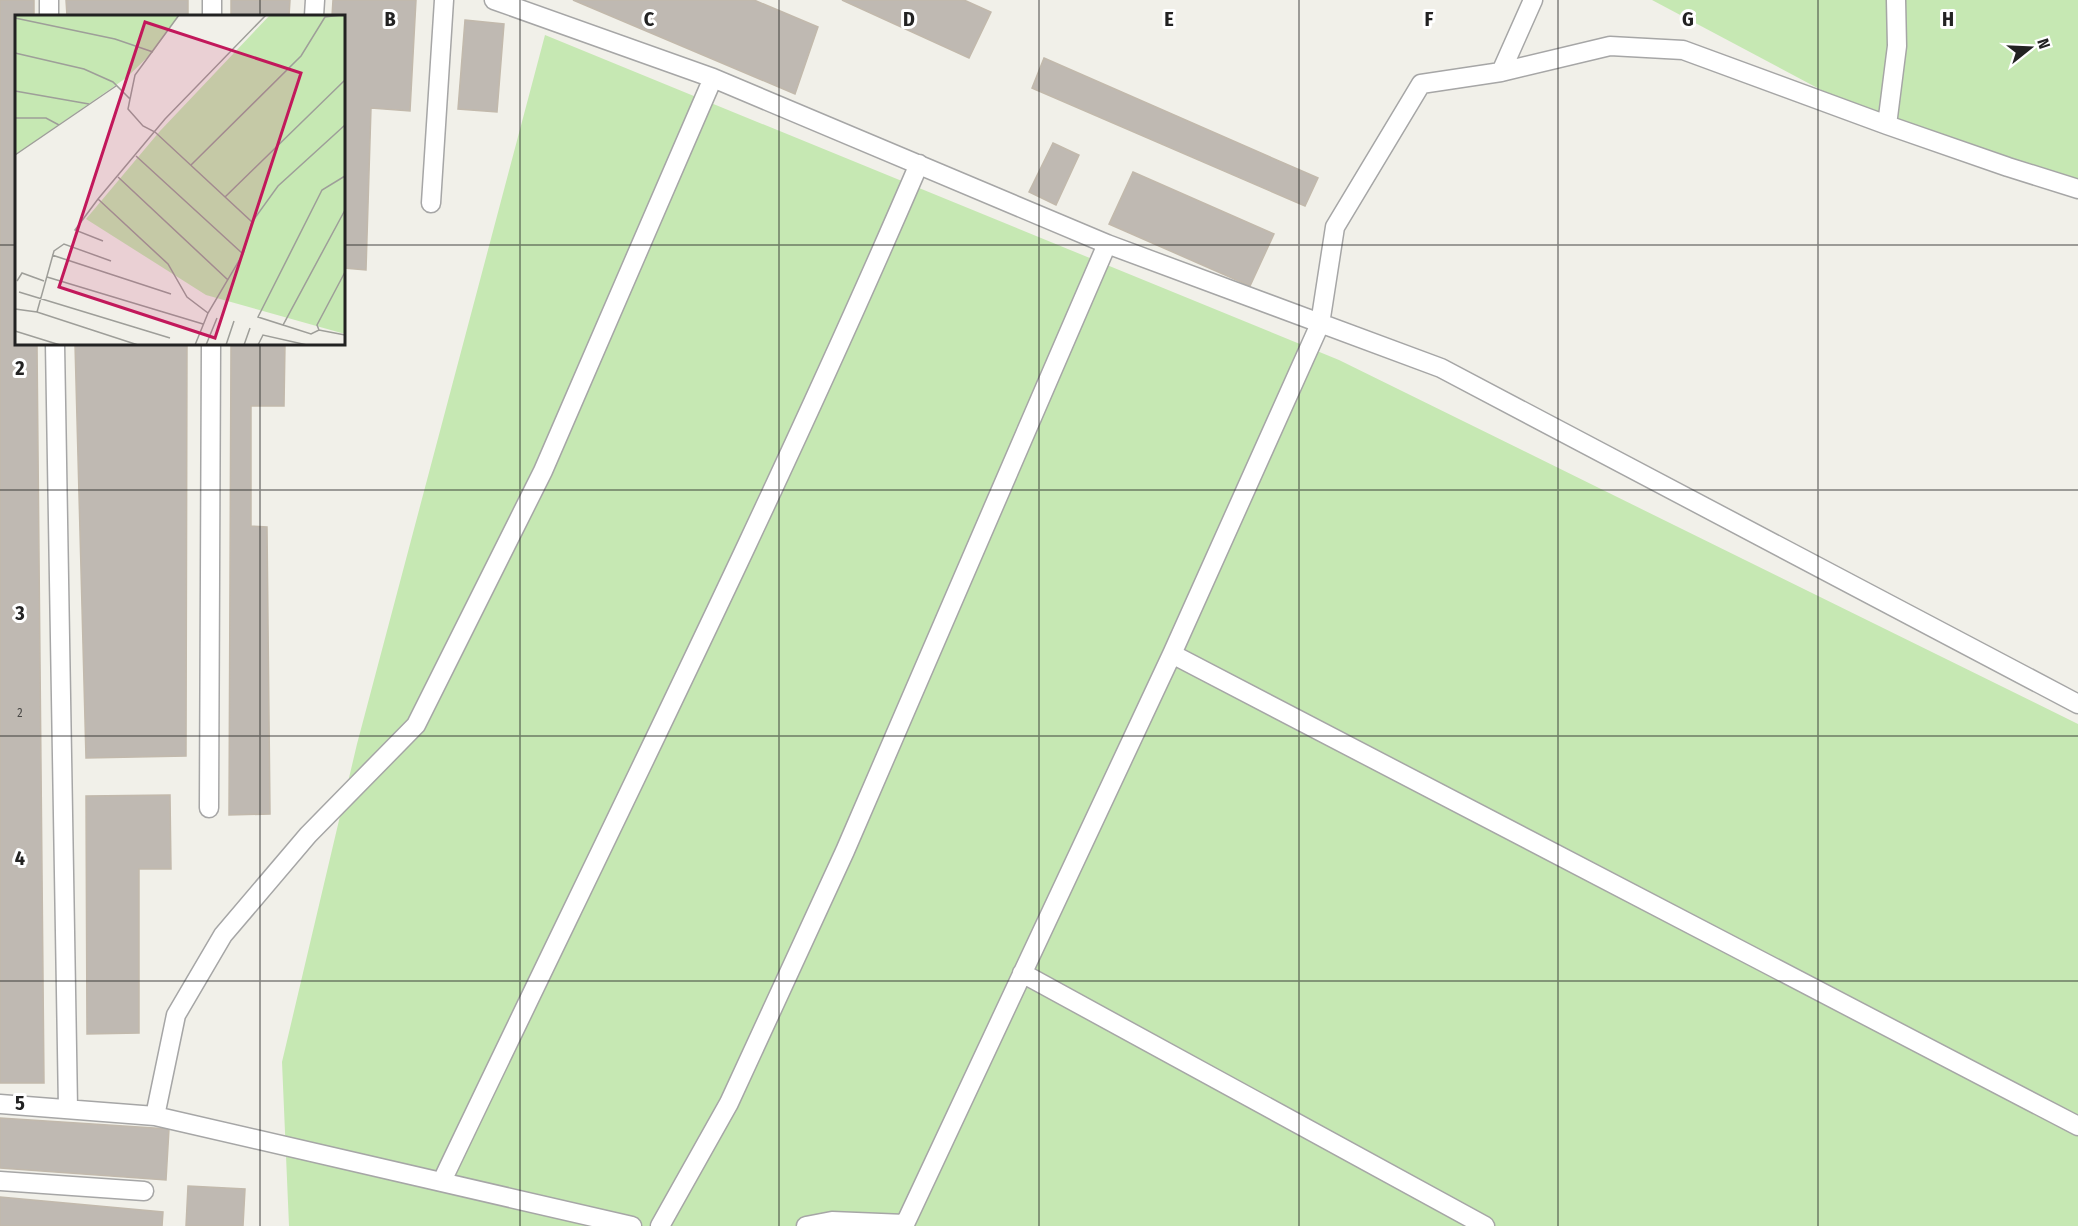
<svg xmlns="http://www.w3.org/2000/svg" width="2078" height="1226" viewBox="0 0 2078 1226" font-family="'Fira Sans Condensed',sans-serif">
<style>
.garden{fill:#c6e8b3}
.building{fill:#bfb9b2;stroke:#c2b9ac;stroke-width:1.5}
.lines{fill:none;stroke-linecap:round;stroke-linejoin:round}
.service-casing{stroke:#a6a6a6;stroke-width:21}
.service{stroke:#fff;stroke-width:18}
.grid{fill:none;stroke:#222;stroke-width:1.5;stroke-opacity:0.55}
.labels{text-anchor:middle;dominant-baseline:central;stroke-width:6;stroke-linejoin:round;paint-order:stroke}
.number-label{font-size:12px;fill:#494846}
.inset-road{fill:none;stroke:#9e9e99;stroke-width:1.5}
.view{fill:#c2185b;fill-opacity:0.15;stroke:#c2185b;stroke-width:3}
.inset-edge{fill:none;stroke:#222;stroke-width:3}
.grid-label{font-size:20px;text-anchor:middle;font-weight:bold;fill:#222;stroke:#fff;stroke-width:6;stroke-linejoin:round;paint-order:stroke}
</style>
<rect width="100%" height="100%" fill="#f1f0e9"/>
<path class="garden" d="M1652,0H2078V189L1887,125Z
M545,35L1339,360L2078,724V1226H289L282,1062L357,744Z"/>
<path class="building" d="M0,0H34V16H16V344H37L44,1083H0Z
M66,0H188V16H67Z
M231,0H290L289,16H231Z
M333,0H416L410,111L371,108L366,270L344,268V16H332Z
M573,0H754L818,27L795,94Z
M842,0H964L991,12L969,58Z
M465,20L504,24L497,112L458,109Z
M1044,58L1318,178L1305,206L1032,88Z
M1053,143L1079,155L1056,205L1029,192Z
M1133,172L1274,234L1250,286L1109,224Z
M75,344H187L186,756L86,758Z
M231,344H285L284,406H251V526L267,527L270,814L229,815Z
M170,795L171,869H139V1033L87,1034L86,796Z
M0,1118L169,1129L166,1180L0,1168Z
M188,1186L245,1189L243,1226H186Z
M0,1197L163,1212L162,1226H0Z"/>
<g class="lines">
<g class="service-casing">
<path id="service" d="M49,0V16
M494,0L713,78
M212,16V0
M314,16L315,0
M1501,72L1610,46L1683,50L1887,125L2008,167L2078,189
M1887,125L1897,46L1896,0
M431,203L444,0
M55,344L68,1108
M1172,654L2078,1126
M209,808L211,344
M1022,973L1485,1226
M0,1104L155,1116L632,1226
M155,1116L176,1015L223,935L308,835L416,725L543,471L713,78L1107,244L1441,368L2078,704
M0,1181L144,1191
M442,1181C603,843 771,508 919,164
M660,1226L729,1103L845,851L1107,244
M806,1226L832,1221L905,1224L1172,654L1320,324L1335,227L1421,84L1501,72L1533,0"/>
</g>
<use href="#service" class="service"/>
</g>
<path class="grid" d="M260,0V16M520,0V1226M779,0V1226M1039,0V1226M1299,0V1226M1558,0V1226M1818,0V1226M0,245H16M344,245H2078M260,344V1226M0,490H2078M0,736H2078M0,981H2078"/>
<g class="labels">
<g class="number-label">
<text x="20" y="713">2</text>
</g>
</g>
<g transform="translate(15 15)">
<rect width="330" height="330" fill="#f1f0e9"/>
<path d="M0,0H164L138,37L111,63L0,140ZM255,0H330V319L191,280L71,204L145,116Z" fill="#c6e8b3"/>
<path class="inset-road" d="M0,3L100,24L138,37M0,38L69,54L98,67L115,84L113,94L128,111L140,117L237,207L228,239L193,298L180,330M0,76L74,89M115,84L120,60L164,0M0,103H31L44,110M0,140L101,71M121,141L228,239M176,150L286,41L310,2L326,0M330,161L307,175L243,302L268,310L330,195M103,162L213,265M210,182L330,65M83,184L60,215L88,226M237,207L263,171L330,110M37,240L156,279M32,262L188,309M2,266L7,258L29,266M4,277L155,323M0,294L22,297L123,330M22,297L39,236L49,229L96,246M193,298L172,282L153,249L83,184L150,104L251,0M268,310L296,319L304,315L330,320M304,315L302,310L330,257M0,316L45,330M191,330L202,303M211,330L219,306M229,330L235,313M243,330L248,320L292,330"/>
<path class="view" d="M130,7L286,58L200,323L44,272Z"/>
<rect width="330" height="330" class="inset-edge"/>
</g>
<g class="grid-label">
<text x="390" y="26">B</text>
<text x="649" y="26">C</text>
<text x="909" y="26">D</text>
<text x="1169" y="26">E</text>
<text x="1429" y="26">F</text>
<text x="1688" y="26">G</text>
<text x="1948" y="26">H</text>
<text x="20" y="375">2</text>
<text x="20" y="620">3</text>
<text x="20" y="865">4</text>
<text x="20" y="1110">5</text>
</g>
<g transform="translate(2030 48) rotate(72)" stroke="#ffffff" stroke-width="4.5" paint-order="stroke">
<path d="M0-4.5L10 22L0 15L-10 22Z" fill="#222222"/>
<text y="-9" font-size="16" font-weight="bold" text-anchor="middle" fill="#222222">N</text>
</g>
</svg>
